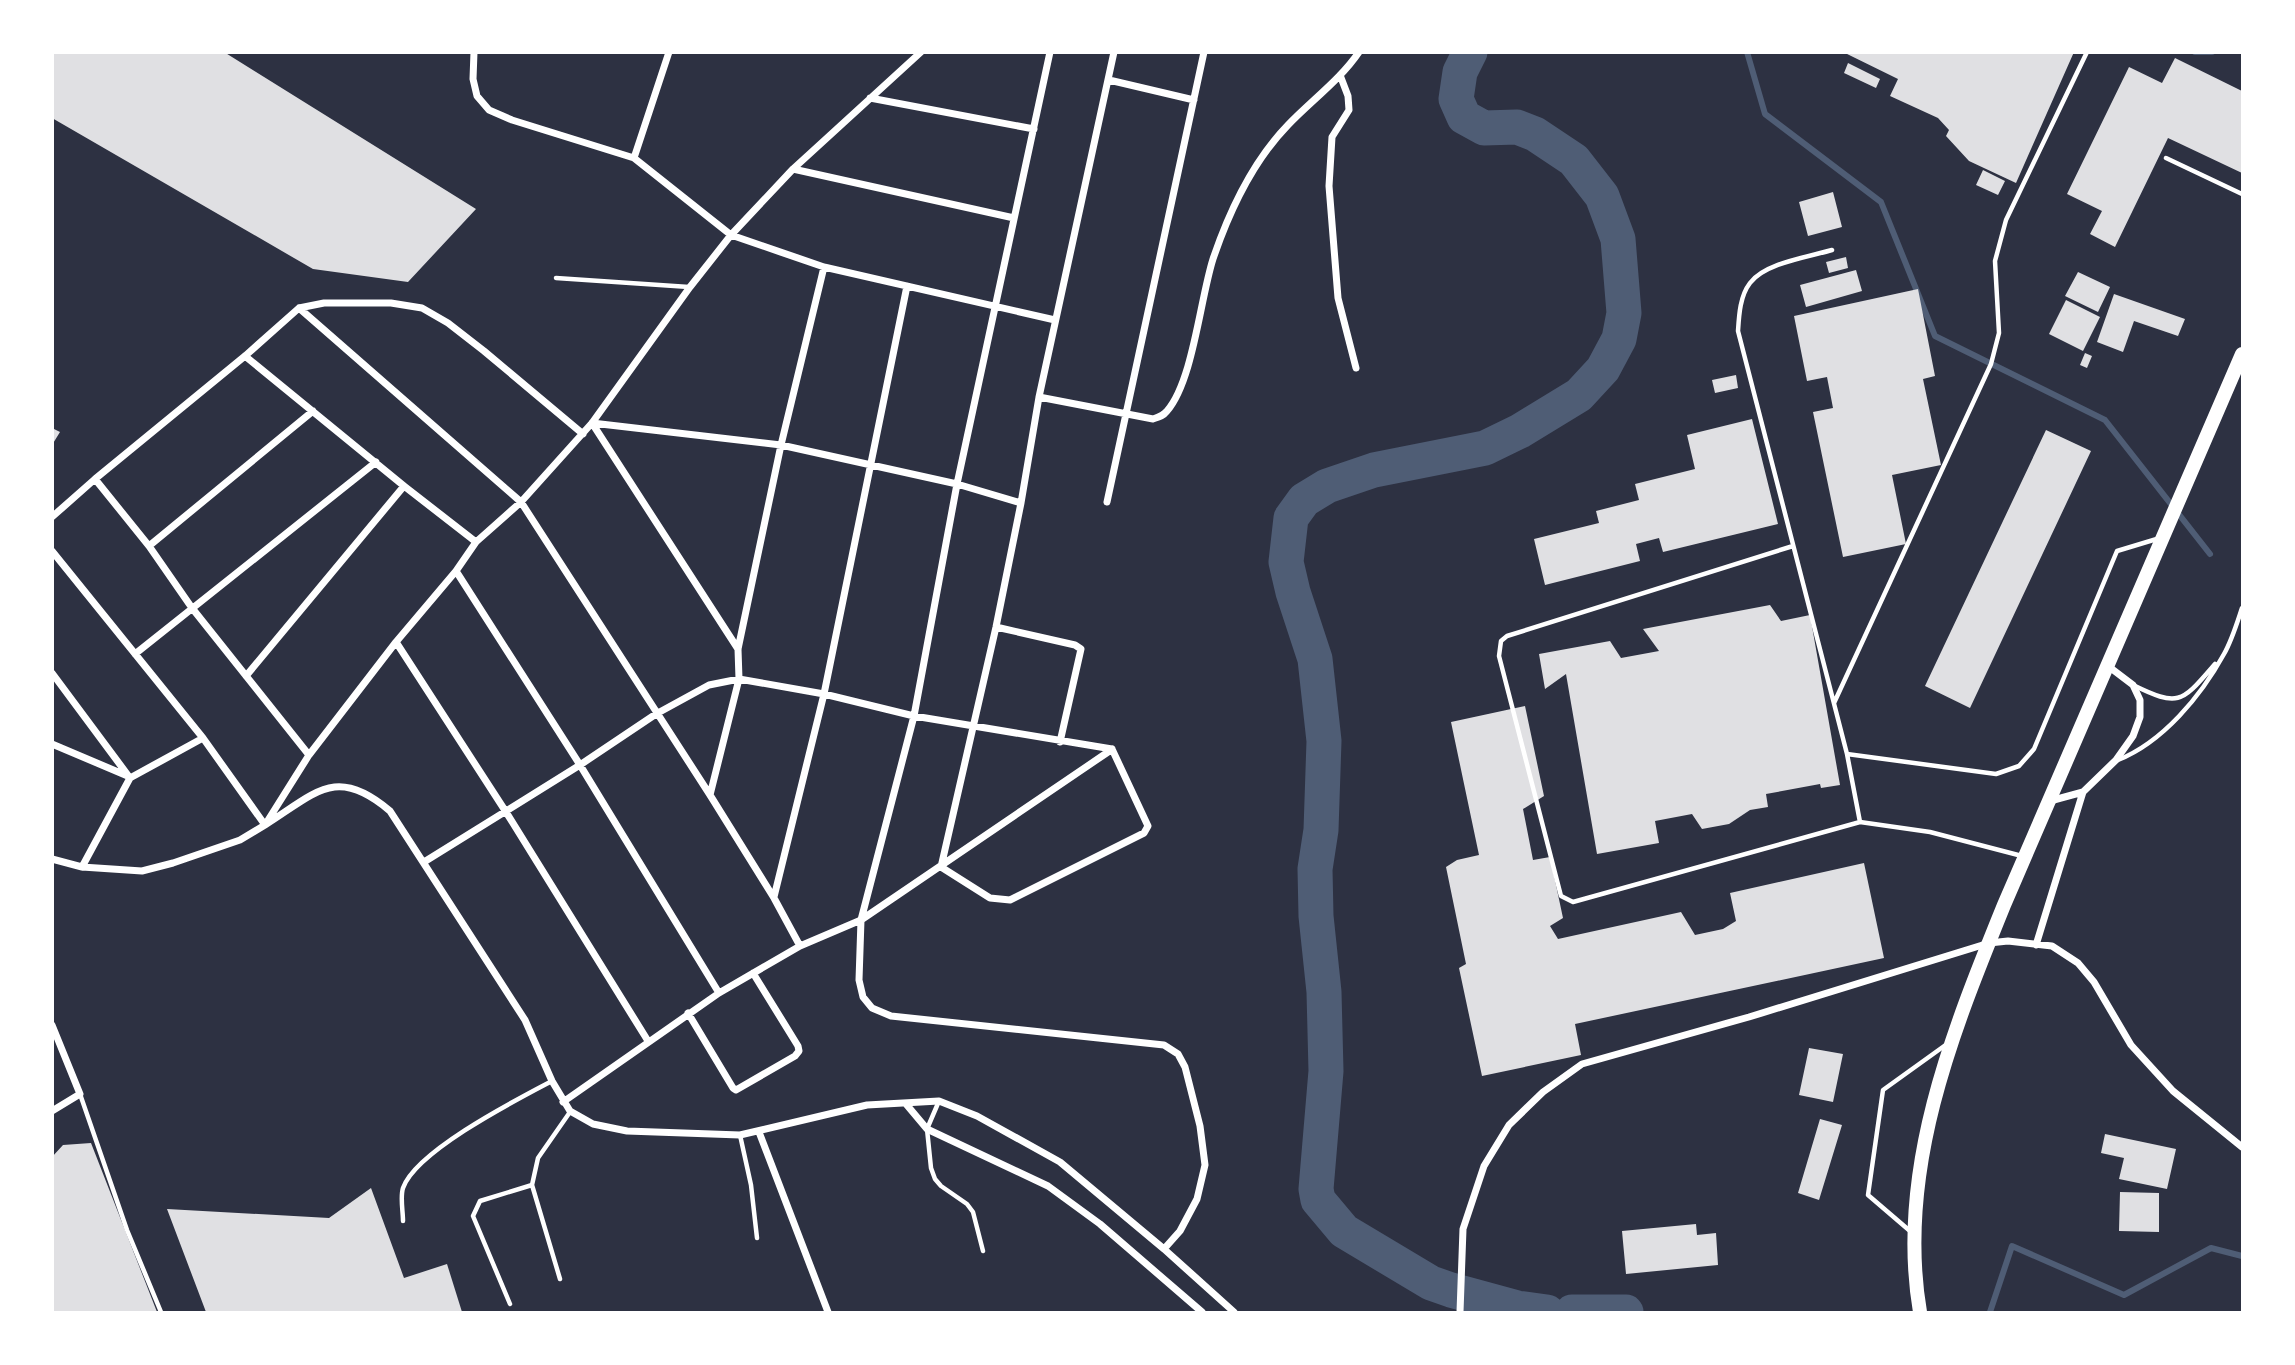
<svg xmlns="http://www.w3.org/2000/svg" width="2295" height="1365" viewBox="0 0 2295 1365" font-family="Barlow,sans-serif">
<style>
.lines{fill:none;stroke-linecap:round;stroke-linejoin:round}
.stream{stroke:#4f5d75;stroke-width:6}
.river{stroke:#4f5d75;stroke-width:35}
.building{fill:#e0e0e3}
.service{stroke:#fff;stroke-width:4.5}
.minor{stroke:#fff;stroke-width:7}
.trunk{stroke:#fff;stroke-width:14}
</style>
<rect width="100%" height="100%" fill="#2d3142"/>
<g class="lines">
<path class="stream" d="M1747,52L1765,114L1881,202L1935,336L2105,420L2210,554
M2195,52H2212
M1990,1312L2012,1246L2124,1295L2211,1248L2242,1256"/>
<path class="river" d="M1470,52L1460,72L1456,99L1464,117L1484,128L1517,127L1535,134L1574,160L1602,196L1618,239L1624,313L1619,339L1603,369L1579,395L1520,431L1485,448L1374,470L1327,486L1304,500L1291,518L1286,562L1293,592L1315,659L1324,741L1321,830L1315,869L1316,916L1324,992L1326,1071L1316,1189L1318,1200L1344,1231L1431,1283L1451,1290L1517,1308L1547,1312
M1572,1312H1626"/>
</g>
<path class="building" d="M52,52H224L476,209L408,282L313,269L52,118Z
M1843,52H2074L2016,183L1969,161L1946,136L1949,130L1938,118L1890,96L1898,79Z
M2175,58L2242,91V173L2168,138L2115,247L2090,234L2102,211L2067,194L2129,67L2162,83Z
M1848,63L1880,79L1876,88L1844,73Z
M1983,170L2005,181L1998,195L1976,185Z
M1833,192L1842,227L1808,236L1799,202Z
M1846,257L1848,268L1829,273L1826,262Z
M1856,270L1862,291L1806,307L1800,285Z
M2078,272L2110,287L2098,312L2065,296Z
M1918,289L1935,376L1923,379L1941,465L1892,475L1906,544L1843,557L1813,412L1833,408L1827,377L1807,381L1794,316Z
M2114,294L2185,319L2178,336L2134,321L2123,352L2097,342Z
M2066,300L2100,317L2083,351L2049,334Z
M2085,353L2092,356L2087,368L2080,365Z
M1736,375L1738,388L1715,393L1712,380Z
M1752,419L1778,524L1663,552L1659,538L1636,544L1640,561L1545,585L1534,539L1599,523L1596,511L1639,500L1635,484L1695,469L1687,435Z
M52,428L60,432L52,445Z
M2046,430L2091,451L1970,708L1925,686Z
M1770,605L1781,621L1810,615L1840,785L1821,788L1820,784L1766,794L1768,807L1750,810L1729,824L1702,829L1692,814L1655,821L1659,843L1597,854L1566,674L1545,689L1539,654L1610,641L1621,658L1659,651L1643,629Z
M1525,706L1544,796L1523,809L1533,860L1550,857L1563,918L1550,926L1558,939L1681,912L1695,935L1723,929L1736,921L1730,893L1864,863L1884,958L1575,1024L1581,1055L1482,1076L1459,968L1466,964L1446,867L1457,860L1479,855L1451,722Z
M1809,1048L1843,1054L1833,1102L1799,1095Z
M1820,1119L1842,1125L1819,1200L1798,1193Z
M2105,1134L2176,1149L2167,1189L2119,1179L2124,1158L2101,1153Z
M91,1143L157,1312H52V1157L63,1145Z
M371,1188L404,1278L447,1264L462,1312H206L167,1209L329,1218Z
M2120,1192L2159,1193V1232L2119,1231Z
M1696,1224L1697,1235L1716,1233L1718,1265L1626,1274L1622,1231Z"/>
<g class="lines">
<path class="service" d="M2166,158L2242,194
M1832,250C1808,257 1765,263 1750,283C1740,296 1739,315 1738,331L1847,754L1860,822
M556,278L689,287
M1793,546L1507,636L1501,641L1499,656L1561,896L1573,902L1860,822L1930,832L2022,856
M2133,685C2180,708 2182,702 2215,664
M1834,703L1991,364L1999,333L1995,261L2006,220L2087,52
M1847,754L1996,774L2019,766L2034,749L2117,551L2160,538
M2118,760C2163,742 2201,696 2224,654C2232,640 2237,623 2242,608
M80,1094L127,1230L161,1312
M939,1101L927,1129L931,1168L935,1179L941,1186L967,1204L973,1212L983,1251
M740,1135L751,1185L757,1238
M403,1221C403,1211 400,1197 403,1188C416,1151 516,1100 552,1081
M1910,1231L1868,1195L1883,1090L1947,1044
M560,1279L532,1185L538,1158L570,1112
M510,1304L473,1216L480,1201L532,1185"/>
<path class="minor" d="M474,52L473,79L477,96L489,110L512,120L634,158L731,235L824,267L1055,320
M1050,52L957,484L914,716L861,920L859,980L863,997L872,1008L891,1016L1164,1045L1178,1054L1185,1067L1200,1126L1205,1165L1197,1199L1180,1231L1164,1249
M1340,75L1348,96L1349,110L1332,137L1329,186L1338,298L1356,368
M1109,80L1194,100
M870,98L1034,129
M634,158L669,52
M793,169L1014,218
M299,308L521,502L710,795L774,898L800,946
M245,356L404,486L476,542
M1039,397L1153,419C1159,417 1163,416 1167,411C1193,381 1200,300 1213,259C1229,212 1254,160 1288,125C1312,100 1340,80 1359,52
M592,423L781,445L957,484L1021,503
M592,423L738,649
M95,479L149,546L192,608L309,755
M1107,502L1204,52
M52,517L95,479L245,356L299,308L324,303H391L422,308L448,323L484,351L583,434
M149,546L313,411
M52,551L203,738L265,825C316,793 336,765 390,811L525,1020L552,1081L570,1111L593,1124L627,1131L740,1135L867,1105L939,1101L977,1116L1060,1162L1164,1249L1234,1312
M456,571L580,765L719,993
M996,627L1075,645L1081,649L1060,742
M396,642L506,812L648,1041
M135,654L376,462
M52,673L130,778
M246,676L404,486
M52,744L130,777
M710,795L739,679L738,649L781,445L824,267
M2050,801L2083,792L2116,760L2133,736L2140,717V700L2133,685L2108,666
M52,859L82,867L142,871L173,863L240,840L265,825L309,755L396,642L456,571L476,542L521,502L592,423L690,287L731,235L793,169L921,52
M424,862L580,765L656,714L709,685L739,679L824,694L914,716L1112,749
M82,867L130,778L203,738
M941,867L996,627L1021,503L1039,397L1114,52
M941,867L990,898L1010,900L1144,833L1148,826L1112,749
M774,897L824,694L907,286
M2036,945L2083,792
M688,1013L733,1088L736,1090L795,1056L799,1051L798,1046L753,973
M52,1025L80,1094L52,1111
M563,1102L719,993L800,946L861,920L1111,750
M906,1104L927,1129L1048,1186L1100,1224L1202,1312
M759,1132L828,1312
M1460,1312L1463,1229L1484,1166L1509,1125L1543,1092L1582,1064L1749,1017L1989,943L2008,941L2052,946L2078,963L2094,982L2131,1045L2173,1091L2242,1147"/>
<path class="trunk" d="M1920,1312C1896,1171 1952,1033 2004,905L2242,354"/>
</g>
<rect width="2295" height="1365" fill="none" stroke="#ffffff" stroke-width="108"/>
</svg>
